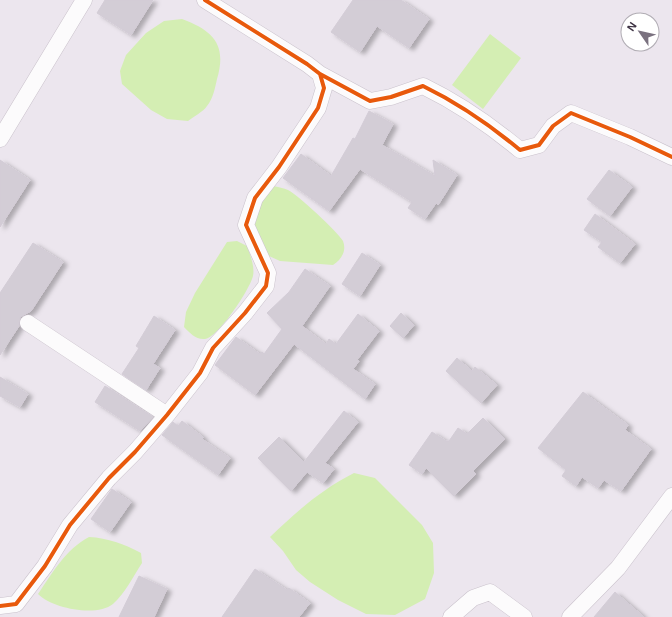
<svg xmlns="http://www.w3.org/2000/svg" width="672" height="617" viewBox="0 0 672 617" font-family="Arial,sans-serif">
<style>
.water{fill:#d4eeb3}
.building{fill:#d3cdd6;stroke:#d3ccd6;filter:url(#shadow)}
.lines{fill:none;stroke-linecap:round;stroke-linejoin:round}
.minor-casing{stroke:#cac2cc;stroke-width:17}
.minor{stroke:#fcfbfc;stroke-width:16}
.cycleway-casing{stroke:#fff;stroke-width:6}
.cycleway{stroke:#e8590c;stroke-width:4}
</style>
<defs>
<filter id="shadow"><feDropShadow dx="4.5" dy="2.5" stdDeviation="2" flood-color="#0004"/></filter>
</defs>
<rect width="100%" height="100%" fill="#ece6ee"/>
<path class="water" d="M182,19C214,31 227,45 217,79C215,88 213,99 207,106C203,112 194,116 188,121L167,119L151,110L122,84L120,71L126,55L146,33L164,21Z
M490,34L521,58L483,109L452,85Z
M273,186C278,187 284,188 288,190C298,195 338,232 343,241C347,251 341,260 333,265L280,261L269,256L253,221L266,194Z
M237,241L247,246C250,255 255,266 253,276C250,289 218,338 205,339C196,340 190,333 184,327L186,312L195,293L227,242Z
M354,473L375,478L422,525L433,543L434,573L425,599L395,615L366,614L338,600L310,582L296,570L283,551L270,537C296,512 322,489 354,473Z
M89,537C108,538 124,544 141,553L142,563C133,577 125,593 113,604C97,617 53,609 38,594C53,572 65,550 89,537Z"/>
<path class="building" d="M105,0H153L131,35L97,13Z
M353,0H401L429,19L409,48L377,26L360,52L331,32Z
M369,111L393,124L382,145L435,176L433,160L457,175L438,205L436,203L425,219L408,208L412,202L360,169L329,211L283,178L301,154L331,176L353,138L355,139Z
M0,160L30,180L0,227Z
M609,170L632,187L610,216L587,199Z
M595,214L635,244L620,263L598,247L602,242L584,230Z
M33,243L63,262L31,311L20,317L19,326L0,355V293Z
M362,253L380,265L360,296L342,284Z
M305,269L330,286L302,326L326,344L329,339L336,344L358,314L379,331L357,360L359,361L353,369L375,384L365,399L294,344L255,395L215,365L236,337L260,354L262,352L264,354L282,329L267,313L289,292Z
M401,313L414,325L403,338L390,326Z
M154,316L175,330L153,364L160,368L146,390L122,374L139,348L136,346Z
M457,358L472,371L475,367L497,385L481,403L446,371Z
M0,377L28,394L20,407L0,396Z
M105,386L153,417L140,431L95,402Z
M583,392L628,425L625,430L651,449L621,491L604,480L598,488L582,477L576,486L562,476L566,470L538,448Z
M344,411L358,422L325,463L334,469L323,483L307,472L291,491L258,458L279,437L304,462Z
M483,418L505,439L473,471L476,474L454,496L426,468L422,474L409,465L432,432L446,441H449L458,428L467,434Z
M182,421L203,437L202,439L230,458L218,475L162,435L173,422L178,426Z
M112,489L131,502L110,532L91,519Z
M255,569L287,590L289,588L310,603L299,617H222Z
M139,576L167,589L154,617H119Z
M615,592L644,617H594Z"/>
<g class="lines">
<g class="minor-casing">
<path id="minor" d="M320,74L370,101L391,97L423,86C458,103 490,125 520,150L539,145L553,126L571,113L630,137L672,157
M0,139L84,0
M28,323L167,415
M0,606L16,604L45,566L70,525L109,478L135,452L167,415L200,373L213,348L245,313L266,286L268,273L246,225L255,198L279,167L318,108L324,88L320,74L307,64L205,0
M451,617L473,598L490,592L524,617
M570,617L618,568L672,496"/>
</g>
<use href="#minor" class="minor"/>
<g class="cycleway-casing">
<path id="cycleway" d="M320,74L370,101L391,97L423,86C458,103 490,125 520,150L539,145L553,126L571,113L630,137L672,157
M0,606L16,604L45,566L70,525L109,478L135,452L167,415L200,373L213,348L245,313L266,286L268,273L246,225L255,198L279,167L318,108L324,88L320,74L307,64L205,0"/>
</g>
<use href="#cycleway" class="cycleway"/>
</g>
<g transform="translate(640 32) rotate(304)"><circle r="19" fill="#ffffff" stroke="#b1adb4"/>
<path d="M0-3L7 15L0 10L-7 15Z" fill="#7a717f"/>
<text y="-6" font-size="11" font-weight="bold" text-anchor="middle" fill="#3d3243">N</text>
</g>
</svg>
